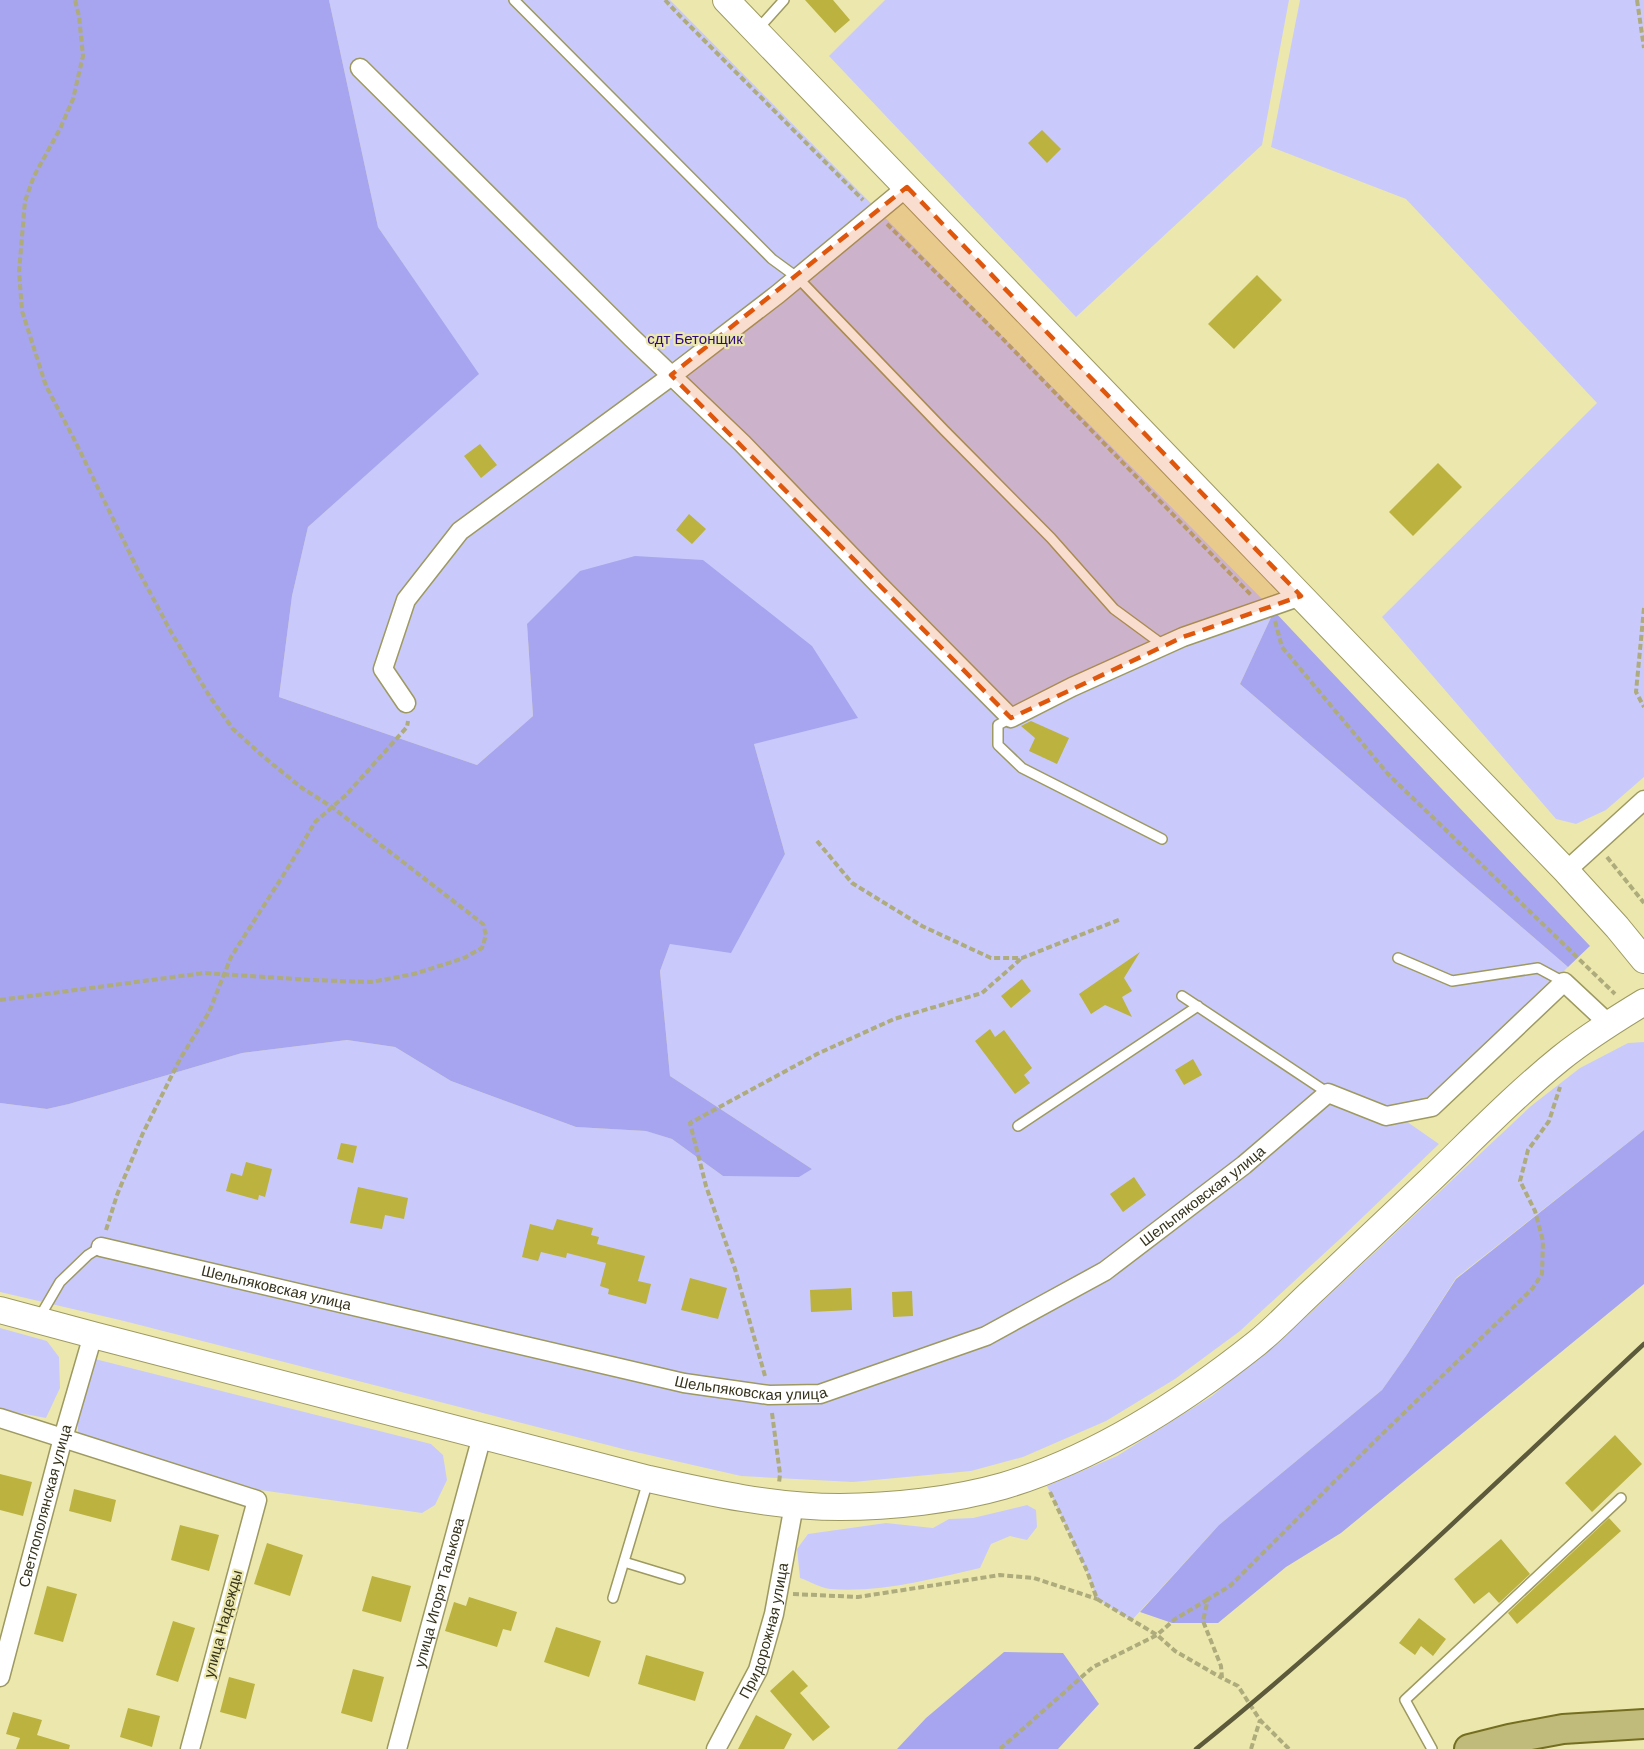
<svg xmlns="http://www.w3.org/2000/svg" width="1644" height="1749" viewBox="0 0 1644 1749" font-family="'DM Sans',sans-serif">
<style>
.green{fill:#c9cafb}
.forest{fill:#a7a5ef}
.building{fill:#bbb240}
.lines{fill:none;stroke-linecap:round;stroke-linejoin:round}
.lane-casing{stroke:#9d9960;stroke-width:12}
.street-casing{stroke:#9d9960;stroke-width:21}
.secondary-casing{stroke:#9d9960;stroke-width:28}
.primary-casing{stroke:#746e20;stroke-width:32}
.path{stroke:#aeab7c;stroke-width:4;stroke-dasharray:6 3;stroke-linecap:butt}
.lane{stroke:#fff;stroke-width:9}
.street{stroke:#fff;stroke-width:18}
.secondary{stroke:#fff;stroke-width:26}
.primary{stroke:#c0bb7a;stroke-width:28}
.rail{stroke:#5c5a3b;stroke-width:4.5}
.marked{fill:#df570d;fill-opacity:0.2;stroke:#df570d;stroke-width:4.5;stroke-dasharray:12 8;stroke-linejoin:round}
.labels{text-anchor:middle;dominant-baseline:central;stroke-width:4.5;stroke-linejoin:round;paint-order:stroke}
.park-label{font-size:15px;fill:#2d0c7a;stroke:#ece8ad}
.street-label{font-size:15px;fill:#35331c;stroke:#ece8ad}
</style>
<rect width="100%" height="100%" fill="#ece8ad"/>
<path class="green" d="M329,0H670L1274,611L1240,684L1568,967L1444,1091L1393,1112L1439,1144L1341,1238L1240,1331L1175,1379L1106,1421L1023,1457L971,1471L853,1482L741,1476L627,1450L124,1321L0,1292V1103L47,1109L69,1104L242,1053L347,1040L395,1047L451,1081L576,1127L647,1131L672,1139L723,1176L812,1169L670,1076L660,971L670,944L785,854L754,744L527,624L533,716L477,765L279,697L292,596L308,527L478,374L378,227Z
M885,0H1289L1262,145L1076,317L829,56Z
M1300,0H1644V777L1606,810L1576,824L1556,819L1382,617L1597,403L1406,199L1271,147Z
M1644,1042V1130L1456,1278L1406,1356L1382,1390L1219,1525L1132,1620L1097,1599L1087,1571L1047,1486L1117,1456L1212,1396L1308,1315L1531,1106L1580,1068L1628,1043Z
M0,1328L47,1341L59,1357L60,1388L46,1418L19,1413L0,1408Z
M95,1359L431,1444L443,1455L447,1480L435,1505L422,1513L260,1490L78,1436V1415Z
M1027,1505L1036,1510L1037,1527L1027,1540L1010,1536L991,1544L980,1568C932,1579 880,1593 830,1589C820,1588 809,1581 800,1578L797,1549L808,1534L886,1523L933,1528L949,1519L973,1518Z"/>
<path class="forest" d="M0,0H329L378,227L479,374L308,527L292,596L279,697L477,765L533,716L527,624L580,571L635,556L703,560L812,646L858,718L754,744L785,854L731,953L670,944L660,971L670,1076L812,1169L799,1177L723,1176L672,1139L646,1131L576,1127L451,1081L395,1047L347,1040L242,1053L69,1104L47,1109L0,1103Z
M1274,611L1590,946L1568,967L1240,684Z
M1644,1130V1284L1341,1533L1286,1567L1218,1623H1172L1140,1612L1219,1525L1382,1390L1406,1356L1456,1279Z
M1004,1652L1063,1653L1099,1704L1058,1749H897L926,1718Z"/>
<path class="building" d="M805,0H833L850,20L835,33Z
M1042,130L1061,149L1047,163L1028,143Z
M1257,275L1282,300L1234,349L1208,324Z
M480,444L497,465L481,478L464,456Z
M1438,463L1462,487L1413,536L1389,512Z
M689,514L706,529L692,544L676,530Z
M1031,721L1069,738L1057,764L1029,751L1035,738L1021,726Z
M1140,952L1124,978L1132,991L1122,997L1132,1017L1105,1005L1091,1014L1079,994Z
M1022,979L1031,991L1011,1008L1001,996Z
M990,1029L995,1037L1004,1030L1032,1068L1024,1075L1030,1083L1015,1094L975,1041Z
M1193,1059L1202,1075L1184,1085L1175,1070Z
M341,1143L357,1146L353,1163L337,1159Z
M246,1162L272,1169L265,1197L259,1195L258,1200L226,1191L231,1173L242,1176Z
M1134,1177L1146,1195L1123,1212L1110,1194Z
M358,1187L408,1198L404,1219L385,1215L382,1229L350,1223Z
M557,1219L593,1228L591,1235L599,1237L597,1244L645,1256L638,1281L651,1284L646,1304L608,1294L609,1289L600,1286L606,1263L567,1253L566,1258L541,1252L538,1261L522,1257L530,1224L553,1230Z
M690,1278L727,1288L718,1319L681,1310Z
M851,1288L852,1310L811,1312L810,1290Z
M912,1291L913,1316L893,1317L892,1292Z
M1615,1435L1642,1464L1592,1512L1565,1483Z
M0,1474L32,1482L23,1516L0,1510Z
M74,1489L116,1500L111,1522L69,1511Z
M1609,1518L1621,1531L1517,1624L1508,1613Z
M180,1525L219,1535L209,1571L171,1560Z
M1501,1539L1530,1574L1499,1603L1489,1592L1474,1604L1454,1579Z
M267,1543L303,1555L290,1596L254,1584Z
M372,1576L411,1586L401,1622L362,1611Z
M47,1586L77,1594L63,1642L34,1634Z
M469,1597L517,1612L511,1631L503,1629L497,1647L445,1631L454,1602L466,1606Z
M1419,1618L1446,1639L1433,1656L1421,1646L1415,1655L1399,1643Z
M173,1621L195,1628L178,1682L156,1675Z
M556,1627L601,1641L589,1677L544,1662Z
M646,1655L704,1672L695,1701L638,1684Z
M353,1669L384,1677L372,1722L341,1713Z
M793,1670L808,1686L800,1693L830,1727L813,1741L770,1691Z
M229,1677L255,1684L246,1719L220,1712Z
M128,1708L160,1716L152,1747L120,1737Z
M13,1712L42,1720L37,1735L70,1745L69,1749H16L20,1738L6,1734Z
M756,1715L792,1734L784,1749H738Z"/>
<g class="lines">
<g class="lane-casing">
<path id="lane" d="M514,0L772,259L798,278L944,430L1051,538L1114,609L1163,645
M758,29L784,0
M1011,718L998,725V745L1022,768L1162,839
M1398,958L1452,981L1538,968L1564,982
M1182,996L1328,1093
M1018,1126L1198,1006
M39,1318L60,1282L88,1255L101,1247
M624,1562L680,1579
M613,1598L648,1481
M1432,1749L1405,1700L1621,1498"/>
</g>
<g class="street-casing">
<g id="street">
<path d="M360,68L632,338L742,443L878,584L1011,718L1072,687L1183,637L1301,596"/>
<path d="M406,703L383,669L406,600L460,531L666,380L778,294L907,187"/>
<path d="M1566,871L1644,800"/>
<path id="s1" d="M101,1247L684,1383L769,1395L820,1394L986,1336L1105,1271L1244,1165L1328,1093L1386,1116L1432,1107L1564,982L1609,1024"/>
<path d="M0,1418L257,1500L190,1749"/>
<path id="s2" d="M0,1677L63,1438L93,1335"/>
<path id="s3" d="M397,1749L482,1436"/>
<path id="s4" d="M716,1749L758,1670L774,1614L794,1505"/>
</g>
</g>
<g class="secondary-casing">
<path id="secondary" d="M726,0L1566,871L1617,927L1644,960
M0,1310L93,1335L649,1479C711,1493 775,1507 840,1507C891,1507 954,1500 1003,1486C1094,1459 1183,1402 1257,1343C1278,1326 1297,1305 1317,1287C1354,1252 1391,1217 1428,1182C1472,1140 1514,1096 1561,1058C1587,1037 1616,1019 1644,1002"/>
</g>
<g class="primary-casing">
<path id="primary" d="M1469,1749L1509,1739L1563,1729L1644,1724"/>
</g>
<path class="path" d="M665,0L680,16L863,200
M1637,0L1644,48
M887,224L1000,336L1252,596
M1644,608L1636,692L1644,707
M1275,621L1282,647L1388,774L1615,994
M817,841L852,883L922,926L991,958H1022L1121,919
M1607,857L1644,903
M0,1000L204,973L311,980L371,982L414,974L464,958L482,948L486,935L483,924L332,807L302,788L265,758L233,729L210,697L171,632L137,568L75,441L46,386L22,311L19,272L25,201L34,176L60,129L73,99L83,56L79,16L75,0
M106,1230L117,1195L143,1133L180,1059L209,1012L231,957L291,863L315,822L346,795L407,727L408,721
M765,1376L735,1269L706,1186L690,1123L817,1054L894,1019L982,993L1022,958
M772,1413L780,1474L779,1483
M1050,1492L1087,1571L1097,1599L1157,1635L1175,1651L1222,1678
M793,1594L858,1597L1000,1575L1034,1578L1097,1599
M1000,1749L1093,1667L1157,1635L1175,1619L1207,1600
M1251,1749L1260,1720
M1289,1749L1260,1720L1238,1686L1222,1678L1221,1666L1203,1621L1208,1599L1230,1586L1377,1439L1532,1289L1542,1274L1543,1241L1535,1211L1520,1181L1528,1150L1549,1121L1560,1087"/>
<use href="#lane" class="lane"/>
<use href="#street" class="street"/>
<use href="#secondary" class="secondary"/>
<use href="#primary" class="primary"/>
<path class="rail" d="M1196,1749C1353,1623 1497,1481 1644,1344"/>
</g>
<path class="marked" d="M907,187L1301,596L1183,637L1011,718L671,375Z"/>
<g class="labels">
<g class="park-label">
<text x="695" y="339">сдт Бетонщик</text>
</g>
<g class="street-label">
<text stroke="none"><textPath href="#s1" startOffset="1170">Шельпяковская улица</textPath></text>
<text stroke="none"><textPath href="#s1" startOffset="180">Шельпяковская улица</textPath></text>
<text stroke="none"><textPath href="#s1" startOffset="666">Шельпяковская улица</textPath></text>
<text stroke="none"><textPath href="#s2" startOffset="177">Светлополянская улица</textPath></text>
<text stroke="none"><textPath href="#s3" startOffset="162">улица Игоря Талькова</textPath></text>
<text transform="translate(223 1624) rotate(-75)">улица Надежды</text>
<text stroke="none"><textPath href="#s4" startOffset="129">Придорожная улица</textPath></text>
</g>
</g>
</svg>
